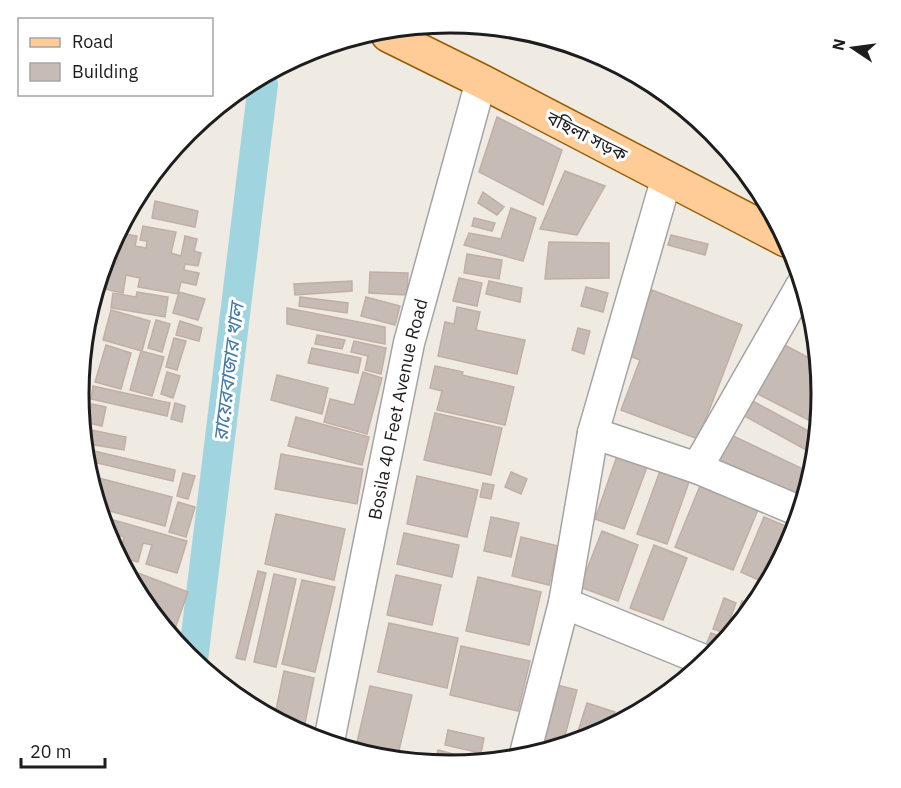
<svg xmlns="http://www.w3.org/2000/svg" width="901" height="788" viewBox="0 0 901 788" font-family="'IBM Plex Sans','Noto Sans Bengali',sans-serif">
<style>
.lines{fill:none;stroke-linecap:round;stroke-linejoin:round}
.canal{stroke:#a0d5df;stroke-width:30}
.building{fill:#c7bbb5;stroke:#c1afa4;stroke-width:1.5}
.minor-casing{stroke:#a4a4a4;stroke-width:33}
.major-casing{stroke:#965b00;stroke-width:36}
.minor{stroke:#fff;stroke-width:30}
.major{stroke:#ffcc97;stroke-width:33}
.labels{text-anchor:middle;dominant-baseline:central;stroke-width:6;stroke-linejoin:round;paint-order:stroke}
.street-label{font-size:18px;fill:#1d1d1d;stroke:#fff}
.water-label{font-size:20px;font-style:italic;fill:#427ba9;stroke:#fff}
.rim{fill:none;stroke:#1d1d1d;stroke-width:3}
</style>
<rect width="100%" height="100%" fill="#efeae2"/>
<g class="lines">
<path class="canal" d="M193,660L263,84"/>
</g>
<path class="building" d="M497,117L562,150L543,205L479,172Z
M565,171L605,186L577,235L540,229Z
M483,192L504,207L497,215L478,203Z
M155,201L198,211L195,227L152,218Z
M511,208L536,218L523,261L464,245L469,233L501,239Z
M474,218L495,223L492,231L472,226Z
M126,224L125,234L137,236L135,246L146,248L147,241L140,240L143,226L176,232L171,253L181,256L185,236L197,239L194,251L201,253L198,266L185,264L184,270L199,273L196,285L181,282L178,294L138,287L140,278L126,275L123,293L100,288L105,263H117L118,258L110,257L112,244Z
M671,235L708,244L705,255L668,245Z
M549,242L609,243V278L545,279Z
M467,254L502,260L499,279L464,273Z
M370,272L408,273L407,295L369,293Z
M459,278L482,283L477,306L453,301Z
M352,281V291L295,295L294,284Z
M489,281L522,288L520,302L486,294Z
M586,287L608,293L603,312L581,306Z
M652,290L742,325L698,439L621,410L640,360L627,355Z
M137,292L168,297L165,317L111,308L113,293L136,297Z
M179,292L205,299L198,320L173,313Z
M300,297L348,303L347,313L299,306Z
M366,297L400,306L395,325L361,316Z
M457,307L480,312L476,330L525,340L517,374L438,356L445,322L454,324Z
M287,308L385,327V344L287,324Z
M111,310L150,321L142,351L103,340Z
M156,320L170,324L162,352L148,348Z
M180,321L202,328L199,341L176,335Z
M578,328L590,331L584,354L572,350Z
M317,335L345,340L342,349L315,344Z
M174,338L186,341L177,370L166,367Z
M775,340L815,361L822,394L816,424L750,390Z
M354,341L386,348L381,374L365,370L368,356L351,352Z
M106,345L131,353L121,389L95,382Z
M312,348L361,358L358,373L308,363Z
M141,351L164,357L152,396L130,390Z
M435,366L463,372L462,375L514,387L505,425L437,410L442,391L430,388Z
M167,372L180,376L173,398L161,394Z
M363,372L382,378L367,434L324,422L330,399L354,405Z
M277,375L328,388L322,414L271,400Z
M93,386L170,403L167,416L91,399Z
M747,398L814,434L810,452L739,413Z
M175,403L185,406L182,422L171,419Z
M92,404L106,407L102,426L88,423Z
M435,413L502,428L491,475L424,460Z
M296,417L369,437L362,465L288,446Z
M86,429L126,437L124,450L89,444Z
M727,433L807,471L801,500L715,459Z
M90,450L175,470L173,481L93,462Z
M281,454L363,469L357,504L275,489Z
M617,456L647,467L624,529L595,519Z
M660,471L689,482L667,544L637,534Z
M511,472L527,479L521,494L505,487Z
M183,473L195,476L188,499L177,496Z
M417,476L478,490L467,537L407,524Z
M95,477L172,497L165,526L102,509Z
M702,481L760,505L733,570L675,547Z
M483,483L494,485L491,499L480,497Z
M178,502L195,507L186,537L169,532Z
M276,514L345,529L334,580L265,564Z
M103,517L187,541L177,573L146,564L152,545L143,543L138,562L121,557L120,555L124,537L106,532Z
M491,517L519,523L511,557L484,551Z
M764,517L795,530L794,536L763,582L741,572Z
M602,531L638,545L618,601L580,587Z
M404,533L459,545L452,577L397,564Z
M521,537L558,546L549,585L512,576Z
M654,545L687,558L663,620L630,608Z
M130,570L188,592L173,634Z
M258,571L266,573L245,660L236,658Z
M274,574L296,579L276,667L254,662Z
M396,575L441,585L432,625L387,615Z
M478,577L541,592L529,645L466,631Z
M302,580L335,587L315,672L282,664Z
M724,598L736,603L725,633L713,629Z
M742,601L749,603L731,630Z
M389,623L458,638L447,688L378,672Z
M711,633L725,638L715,654L704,650Z
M461,646L530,661L518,711L450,695Z
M284,671L314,678L303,733L275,715Z
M557,685L577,690L563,743L540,748Z
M370,686L412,695L398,755L356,747Z
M587,703L615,712L611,725L592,737L575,741Z
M448,730L484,738L481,753L445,745Z
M438,750L476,760L450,765L435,762Z"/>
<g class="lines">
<g class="minor-casing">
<g id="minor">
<path d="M593,433L667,177"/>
<path d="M697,468L799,511"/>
<path d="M564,603L706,661"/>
<path id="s1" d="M329,741L409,343L481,81"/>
<path d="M526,750L564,603L593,433L697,468L801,286"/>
</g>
</g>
<g class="major-casing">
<path id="major" d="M388,35L481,81L786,240"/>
</g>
<use href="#minor" class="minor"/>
<use href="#major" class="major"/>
</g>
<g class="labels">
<g class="street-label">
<text transform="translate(587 136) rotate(27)">বছিলা সড়ক</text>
<text stroke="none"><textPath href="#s1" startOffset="339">Bosila 40 Feet Avenue Road</textPath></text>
</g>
<g class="water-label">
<text transform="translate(228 372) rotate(-83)">রায়েরবাজার খাল</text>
</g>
</g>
<path d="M0 0H901V788H0ZM89 394a361 361 0 1 1 722 0a361 361 0 1 1-722 0Z" fill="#fff" fill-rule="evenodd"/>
<path class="rim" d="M89 394a361 361 0 1 1 722 0a361 361 0 1 1-722 0Z"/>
<rect x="18" y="18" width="195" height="78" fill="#ffffff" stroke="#a5a5a5" stroke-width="1.5"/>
<rect x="30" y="38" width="30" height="9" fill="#ffcc97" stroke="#a5a5a5" stroke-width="1.5"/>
<text x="72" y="48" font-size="18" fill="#1d1d1d">Road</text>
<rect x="30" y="63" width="30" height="18" fill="#c7bbb5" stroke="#a5a5a5" stroke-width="1.5"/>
<text x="72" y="78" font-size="18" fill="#1d1d1d">Building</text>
<g transform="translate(853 48) rotate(283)" stroke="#ffffff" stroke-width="4.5" paint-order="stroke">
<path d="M0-4.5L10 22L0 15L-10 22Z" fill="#1d1d1d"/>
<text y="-9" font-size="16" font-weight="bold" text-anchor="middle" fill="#1d1d1d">N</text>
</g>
<path d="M21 758v9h84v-9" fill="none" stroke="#1d1d1d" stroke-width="3"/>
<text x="30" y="758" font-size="18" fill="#1d1d1d" stroke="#ffffff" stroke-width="4.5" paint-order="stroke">20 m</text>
</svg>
